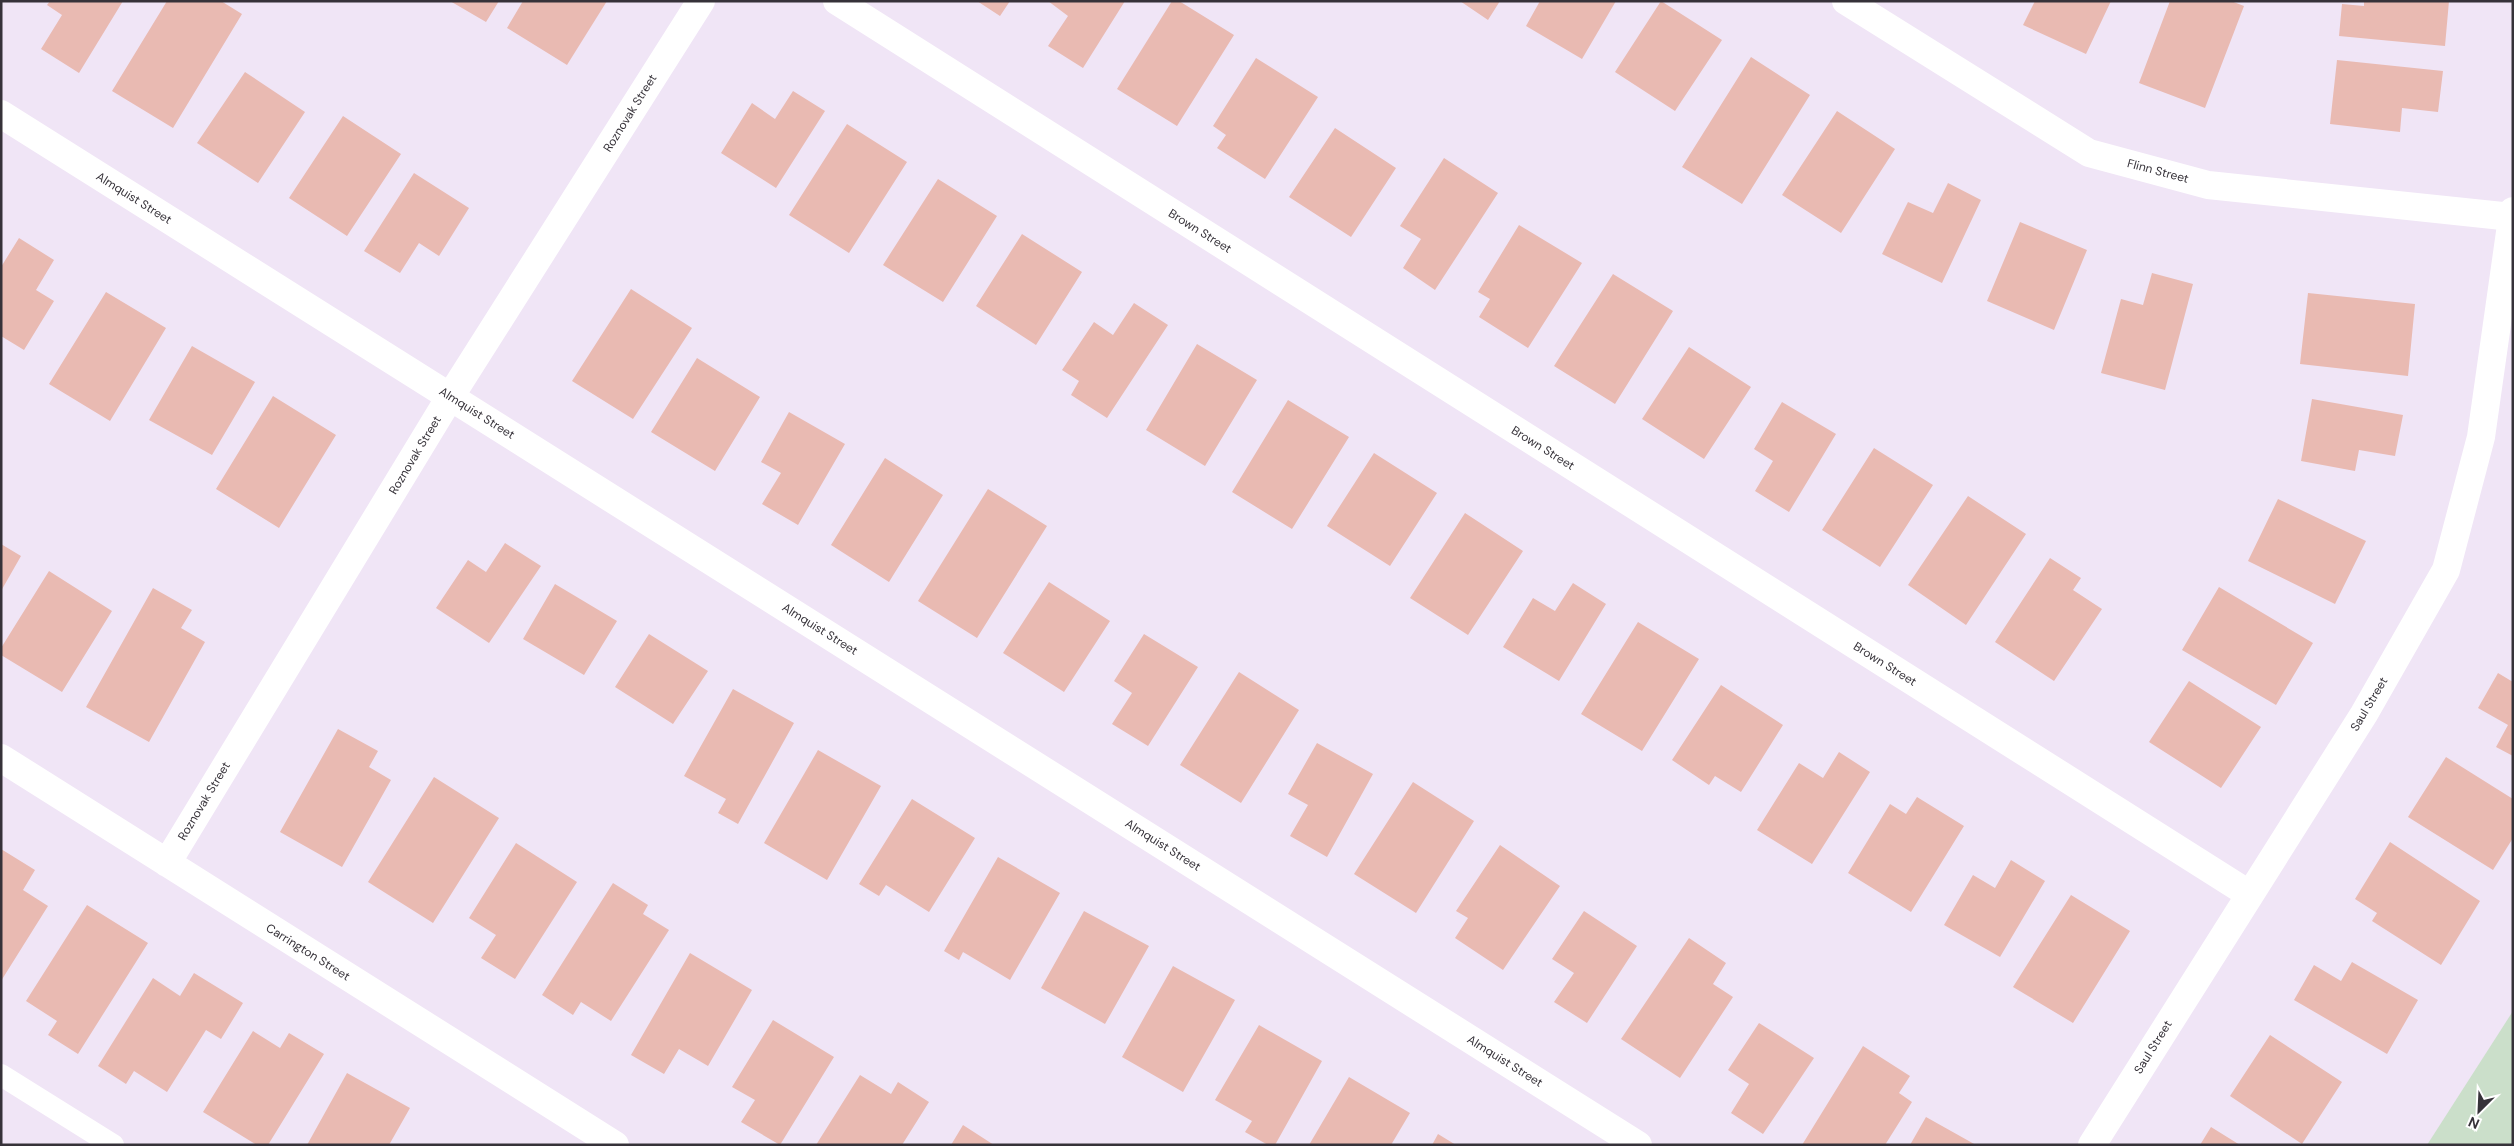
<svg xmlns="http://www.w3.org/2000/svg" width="2514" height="1146" viewBox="0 0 2514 1146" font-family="'DM Sans',sans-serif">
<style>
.green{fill:#cbdfca}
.building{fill:#e9bab2}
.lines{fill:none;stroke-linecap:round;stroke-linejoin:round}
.service{stroke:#fff;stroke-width:22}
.minor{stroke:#fff;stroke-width:28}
.labels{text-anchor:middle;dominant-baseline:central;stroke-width:4;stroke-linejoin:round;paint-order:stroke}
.street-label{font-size:12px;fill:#363239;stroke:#fff}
</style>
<rect width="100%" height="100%" fill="#f0e5f6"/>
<path class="green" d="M2513,1011V1145H2427Z"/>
<path class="building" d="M50,1H123L79,73L41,49L62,15L47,5Z
M167,1H221L242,14L173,128L112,91Z
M450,1H499L486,22Z
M523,1H607L567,65L507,28Z
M977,1H1010L1000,16Z
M1048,1H1125L1083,68L1048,46L1068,16Z
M1172,1H1179L1234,35L1177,126L1117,89Z
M1460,1H1500L1488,20Z
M1540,1H1616L1582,59L1526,26Z
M1661,1L1722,40L1675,111L1615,72Z
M2035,1H2111L2086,54L2023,25Z
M2170,1H2231L2244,6L2205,108L2139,83Z
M2364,1H2449L2445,46L2339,36L2342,4L2364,6Z
M1751,57L1810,95L1742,204L1682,167Z
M1256,58L1318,97L1265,179L1217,148L1226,135L1213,126Z
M2337,60L2443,71L2438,112L2402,108L2400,132L2330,124Z
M245,72L305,112L258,183L197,143Z
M793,91L825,111L776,188L721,153L752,103L775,119Z
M1837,111L1895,149L1841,233L1782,195Z
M343,116L401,154L347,236L289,198Z
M847,124L907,162L849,253L789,215Z
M1335,128L1396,168L1351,237L1289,197Z
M1444,158L1498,193L1435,290L1403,268L1421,239L1400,226Z
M414,173L469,208L439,256L419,243L400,273L364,251Z
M938,179L997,216L943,302L883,265Z
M1948,183L1981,200L1942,283L1882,254L1908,202L1933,213Z
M2020,222L2087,250L2054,330L1987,301Z
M1519,225L1582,263L1528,348L1479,317L1490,299L1478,292Z
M1022,234L1082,272L1036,345L976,306Z
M19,238L54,260L36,290L54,301L24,350L1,336V267Z
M2152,273L2193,284L2165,390L2101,373L2121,299L2143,305Z
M1613,274L1673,311L1615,404L1554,366Z
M631,289L692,328L633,419L572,381Z
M106,292L166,328L110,421L49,384Z
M2308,293L2415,304L2408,376L2300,364Z
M1134,303L1168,325L1107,418L1071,395L1079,381L1062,370L1094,322L1113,335Z
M1197,344L1257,380L1205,466L1146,430Z
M192,346L255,382L212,455L149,420Z
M1689,347L1751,387L1704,459L1642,419Z
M697,358L760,397L715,471L651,432Z
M273,396L336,435L279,528L216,489Z
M2312,399L2403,415L2395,456L2359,450L2355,471L2301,461Z
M1288,400L1349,437L1292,529L1232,492Z
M1782,402L1836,434L1789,512L1755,491L1773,461L1754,449Z
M789,412L845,444L798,525L762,504L781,473L761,462Z
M1874,448L1933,485L1880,567L1822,530Z
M1374,453L1437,493L1390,566L1327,526Z
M885,458L943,495L889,582L831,545Z
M988,489L1047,526L977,638L918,601Z
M1968,496L2026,534L1966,625L1908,585Z
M2278,499L2366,541L2335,604L2248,561Z
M1465,513L1523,551L1468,635L1410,598Z
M505,543L541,566L489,643L436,608L468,560L486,572Z
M1,544L21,556L1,591Z
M2050,558L2081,578L2073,590L2102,609L2054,681L1995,642Z
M49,571L112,611L62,692L1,655V648Z
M1049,582L1110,621L1064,692L1003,653Z
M1573,583L1606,604L1559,681L1503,647L1533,598L1555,611Z
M555,584L617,621L584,675L523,639Z
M2219,587L2313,643L2276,705L2182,650Z
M153,588L192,610L181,628L205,642L149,742L86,707Z
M1638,622L1699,659L1642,751L1581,714Z
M649,634L708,671L673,724L615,687Z
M1144,634L1198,667L1148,746L1112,724L1132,693L1114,681Z
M1239,672L1299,710L1241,803L1180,765Z
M2498,673L2513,682V756L2496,747L2508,725L2478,708Z
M2189,681L2261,727L2221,788L2149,742Z
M1721,685L1783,725L1741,792L1715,776L1709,785L1672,760Z
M733,689L794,723L738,824L718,813L726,799L684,776Z
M338,729L378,751L369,767L391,780L342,867L280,832Z
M1317,743L1373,774L1327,857L1290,836L1308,805L1288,794Z
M818,750L881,786L827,880L764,843Z
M1839,752L1870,772L1812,864L1757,830L1799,763L1823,778Z
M2446,757L2513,799V838L2493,870L2408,817Z
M434,777L499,818L433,923L368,882Z
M1413,782L1474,821L1416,913L1354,874Z
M1917,797L1964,826L1911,912L1848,873L1890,804L1906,814Z
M912,799L975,838L929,912L886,885L879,896L859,884Z
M2390,842L2480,901L2441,965L2372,921L2377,913L2355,899Z
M516,843L577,882L515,979L481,958L496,935L469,918Z
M1500,845L1560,886L1503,970L1455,938L1468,918L1456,911Z
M1,849L35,870L23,890L48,906L1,981Z
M998,857L1060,893L1010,980L963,952L959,960L944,951Z
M2011,860L2045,881L2000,957L1944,925L1973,875L1995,888Z
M613,883L648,905L643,914L669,930L611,1021L581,1002L573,1015L542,995Z
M2071,895L2130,931L2073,1023L2013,987Z
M87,905L148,943L78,1054L48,1035L57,1021L26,1001Z
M1084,911L1149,946L1105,1024L1041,988Z
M1584,911L1637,946L1587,1023L1554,1002L1574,973L1552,959Z
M1689,938L1726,963L1713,984L1733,997L1680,1078L1621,1039Z
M690,953L752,990L708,1066L679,1049L664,1074L631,1055Z
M2352,962L2418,1000L2387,1054L2294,1000L2314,965L2341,981Z
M1173,966L1235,1000L1183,1092L1122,1057Z
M194,973L243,1003L221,1039L206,1030L167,1092L134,1071L126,1084L98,1066L153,978L180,996Z
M773,1020L834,1057L780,1145L741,1122L755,1100L732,1087Z
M1759,1023L1814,1058L1763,1134L1731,1113L1749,1084L1728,1070Z
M1259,1025L1322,1061L1275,1145H1268L1245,1132L1252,1121L1215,1100Z
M253,1031L280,1048L289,1033L324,1054L268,1145H257L203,1112Z
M2270,1035L2342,1082L2302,1144L2230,1096Z
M1863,1046L1910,1076L1899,1093L1912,1102L1885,1145H1802Z
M347,1073L410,1108L389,1145H307Z
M860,1075L891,1094L898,1082L929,1102L902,1145H816Z
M1349,1077L1410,1113L1391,1145H1309Z
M1926,1117L1976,1145H1910Z
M963,1125L994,1145H951Z
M2211,1127L2240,1145H2200Z
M1438,1134L1456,1145H1432Z"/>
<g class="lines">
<path class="service" d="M1,1075L113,1145"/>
<path class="minor" d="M837,1L2249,894
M1846,1L2089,153L2208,185L2512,217
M1,114L1638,1145
M1,758L615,1145
M167,863L450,397L701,1
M2092,1145L2364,714L2446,570L2481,437L2513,211"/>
</g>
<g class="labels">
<g class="street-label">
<text transform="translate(630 113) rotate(-58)">Roznovak Street</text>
<text transform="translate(2158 171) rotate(15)">Flinn Street</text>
<text transform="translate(134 198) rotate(32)">Almquist Street</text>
<text transform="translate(1200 231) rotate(32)">Brown Street</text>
<text transform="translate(477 413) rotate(32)">Almquist Street</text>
<text transform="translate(1543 448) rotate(32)">Brown Street</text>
<text transform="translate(415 455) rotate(-59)">Roznovak Street</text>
<text transform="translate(820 629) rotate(32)">Almquist Street</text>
<text transform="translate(1885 664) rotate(32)">Brown Street</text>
<text transform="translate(2369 704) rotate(-59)">Saul Street</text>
<text transform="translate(204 801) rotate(-59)">Roznovak Street</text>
<text transform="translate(1163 845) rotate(32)">Almquist Street</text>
<text transform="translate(308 952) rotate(32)">Carrington Street</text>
<text transform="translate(2153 1047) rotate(-58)">Saul Street</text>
<text transform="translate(1505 1061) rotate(32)">Almquist Street</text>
</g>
</g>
<rect width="2514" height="1146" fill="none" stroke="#363239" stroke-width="5"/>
<g transform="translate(2479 1111) rotate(204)" stroke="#ffffff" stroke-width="4" paint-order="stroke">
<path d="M0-4L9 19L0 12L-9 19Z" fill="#363239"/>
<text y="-8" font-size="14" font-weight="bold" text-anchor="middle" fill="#363239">N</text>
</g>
</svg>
